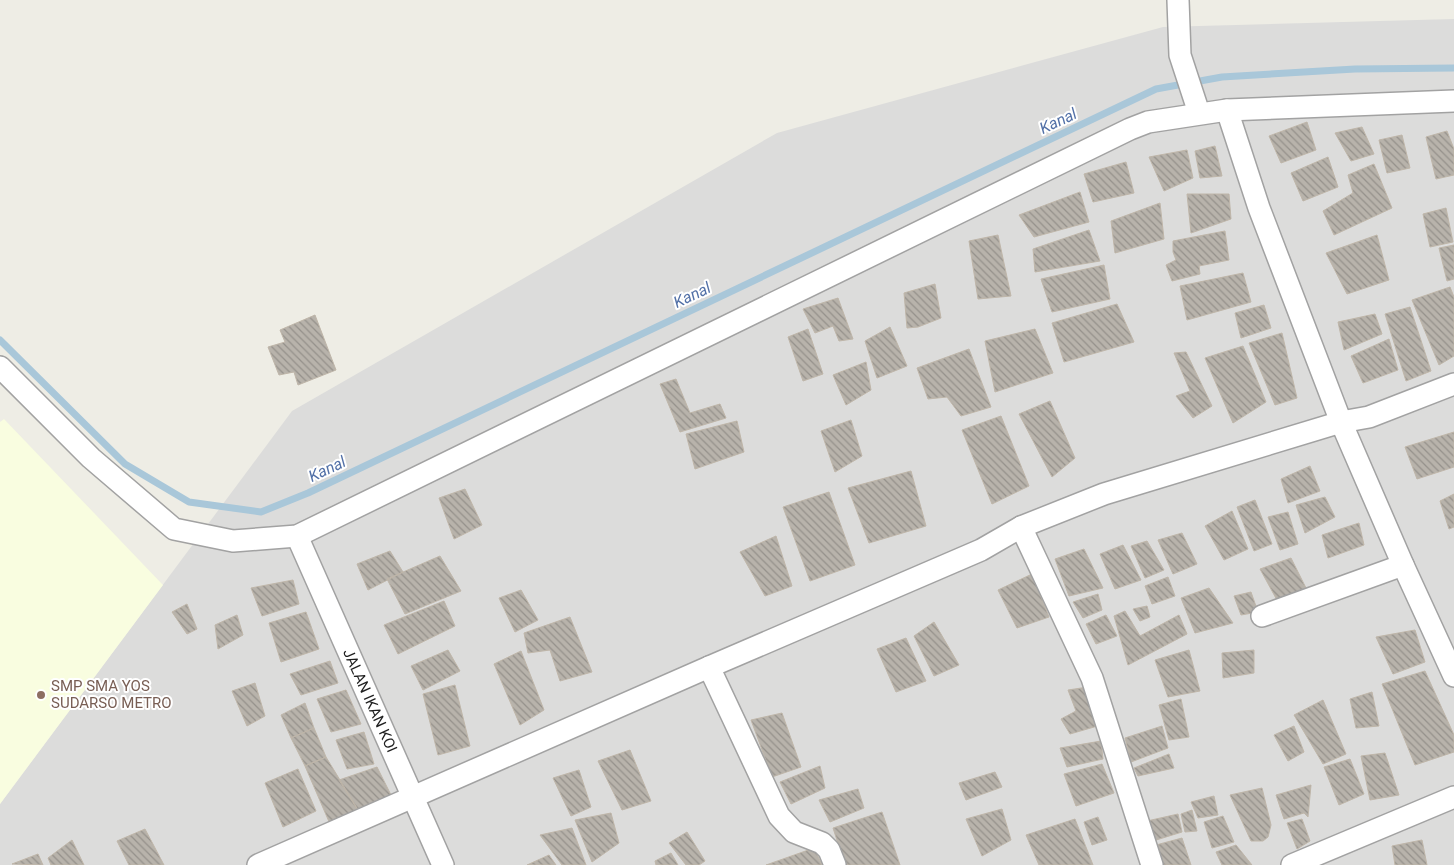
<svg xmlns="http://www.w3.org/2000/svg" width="1454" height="865" viewBox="0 0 1454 865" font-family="Roboto,sans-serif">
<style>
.residential{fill:#dcdcdb}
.education{fill:#f9fde0}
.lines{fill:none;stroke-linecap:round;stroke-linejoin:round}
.stream{stroke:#a9c7d9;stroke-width:7}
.building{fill:url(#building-back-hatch);stroke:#bfb6a9}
.street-casing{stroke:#a2a2a2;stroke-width:24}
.street{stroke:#fff;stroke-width:21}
.education-dot{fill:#8d6e63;stroke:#fff;stroke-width:2}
.labels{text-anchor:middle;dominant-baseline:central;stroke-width:4;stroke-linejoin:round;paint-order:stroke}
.education-label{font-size:15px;fill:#785e54;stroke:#fff;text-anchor:start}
.street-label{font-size:15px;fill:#1e1e1e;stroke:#fff}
.water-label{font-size:16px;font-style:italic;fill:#5270a7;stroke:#fff}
</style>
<defs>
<pattern id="building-back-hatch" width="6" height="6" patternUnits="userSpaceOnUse" patternTransform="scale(1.25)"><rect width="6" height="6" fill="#b8b3ab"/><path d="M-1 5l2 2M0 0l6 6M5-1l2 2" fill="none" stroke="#95918b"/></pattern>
</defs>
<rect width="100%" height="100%" fill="#eeede5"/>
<path class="residential" d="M1454,19V865H0V804L292,411L777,133L1163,27Z"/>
<path class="education" d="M4,419L163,585L0,804V422Z"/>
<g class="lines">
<path class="stream" d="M0,340L125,464L189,502L261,512L308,493L1156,89L1222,77L1355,69L1454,68"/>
</g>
<path class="building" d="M1307,122L1316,150L1281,163L1269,136Z
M1362,127L1374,154L1351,161L1335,133Z
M1447,131L1454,149V175L1436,179L1426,137Z
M1402,135L1410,168L1387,173L1379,140Z
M1215,146L1222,176L1200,178L1195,151Z
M1187,150L1193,178L1164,191L1149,157Z
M1328,157L1338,187L1303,201L1291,173Z
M1126,162L1134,193L1093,202L1084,174Z
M1374,164L1392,208L1334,235L1323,211L1353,193L1348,175Z
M1080,192L1089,222L1034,237L1019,215Z
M1187,194H1229L1231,219L1191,233Z
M1160,203L1164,239L1115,253L1111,221Z
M1446,208L1453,242L1430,247L1423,214Z
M1089,230L1100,261L1035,272L1033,249Z
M1225,231L1229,260L1199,266L1200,274L1172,281L1166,265L1176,260L1173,252V241Z
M998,235L1011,296L978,299L969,241Z
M1377,235L1389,280L1347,294L1326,253Z
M1454,245V279L1447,281L1439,248Z
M1104,265L1110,299L1052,312L1041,279Z
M1243,273L1251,302L1187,320L1180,286Z
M935,284L941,318L918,327L907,328L904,293Z
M1450,287L1454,297V356L1439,365L1412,300Z
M838,298L853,339L839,341L833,326L815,333L803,309Z
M1117,304L1134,342L1064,362L1052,323Z
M1264,305L1271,328L1241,338L1235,313Z
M1410,307L1431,371L1406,381L1385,314Z
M1375,314L1382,334L1344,350L1338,322Z
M315,315L336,370L298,385L294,372L279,375L268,347L285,342L280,330Z
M890,327L907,366L877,378L865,341Z
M808,329L823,374L803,381L788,337Z
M1035,329L1053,373L995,392L985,341Z
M1282,333L1297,398L1275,405L1249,343Z
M1389,339L1398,370L1363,383L1351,356Z
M1243,346L1266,402L1233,423L1205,358Z
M969,349L991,407L961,416L947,397L928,399L917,368Z
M1186,352L1212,406L1193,418L1176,396L1190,391L1174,353Z
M866,362L871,390L846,405L833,375Z
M676,379L690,413L720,404L726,418L680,432L660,384Z
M1050,401L1075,458L1052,477L1019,414Z
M1001,416L1029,486L992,504L962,430Z
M851,420L862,456L835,472L821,431Z
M737,421L744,452L695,469L686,434Z
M1454,432V467L1417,479L1405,447Z
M1310,466L1320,491L1288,503L1281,479Z
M911,471L926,526L869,543L848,488Z
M465,489L482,525L454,539L439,498Z
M829,492L855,565L810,581L783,507Z
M1454,494V527L1449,529L1440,501Z
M1325,497L1335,517L1305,533L1296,505Z
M1255,500L1272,544L1254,551L1237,507Z
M1232,511L1248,549L1224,560L1205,526Z
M1288,512L1298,544L1280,550L1268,517Z
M1359,523L1364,545L1328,558L1322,535Z
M1182,533L1197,564L1173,574L1158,540Z
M776,536L792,586L765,596L740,552Z
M1147,541L1164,570L1145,578L1131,546Z
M1123,545L1141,580L1115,589L1100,554Z
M1084,549L1103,588L1069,596L1055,559Z
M390,551L403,572L368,590L357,564Z
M440,556L461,591L405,614L387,579Z
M1291,558L1307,590L1278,602L1260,569Z
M1032,574L1049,617L1017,628L998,590Z
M1168,577L1175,596L1152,604L1145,586Z
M293,580L299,604L262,616L251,588Z
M1209,588L1233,623L1195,633L1181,598Z
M521,590L538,620L515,632L499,598Z
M1251,592L1258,612L1241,615L1234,596Z
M1098,594L1102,610L1083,618L1073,602Z
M444,601L455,626L398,654L384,625Z
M187,604L197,629L187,634L172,612Z
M1147,606L1150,617L1140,621L1133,609Z
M1125,611L1140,636L1179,615L1187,634L1128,665L1114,616Z
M306,612L319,649L281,662L269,623Z
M237,615L243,635L218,649L215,625Z
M1106,615L1117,636L1096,644L1086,624Z
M570,617L592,672L560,681L550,650L528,653L524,633Z
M934,622L959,665L934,676L914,636Z
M1415,630L1425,662L1393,674L1376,637Z
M906,638L926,681L896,692L877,649Z
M448,650L460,671L423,690L411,666Z
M1189,650L1200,691L1168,697L1155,660Z
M1254,650V673L1223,678L1222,653Z
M521,651L544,710L520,725L494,664Z
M330,661L338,683L301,695L290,674Z
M1425,671L1454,735V752L1415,765L1382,684Z
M255,683L265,716L247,726L232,691Z
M455,685L470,746L438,755L423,694Z
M1088,687L1101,725L1070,734L1061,719L1076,711L1068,690Z
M346,690L361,724L331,732L317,699Z
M1372,692L1379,726L1356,728L1350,699Z
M1181,699L1189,737L1169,740L1159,705Z
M1323,700L1346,754L1323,764L1294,715Z
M305,703L314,728L291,738L281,715Z
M782,713L801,767L772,777L751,720Z
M1162,726L1168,748L1131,762L1125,738Z
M1294,726L1304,752L1288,761L1274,735Z
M314,728L326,757L305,766L291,738Z
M364,732L374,764L347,769L336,740Z
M1101,741L1103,759L1067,767L1060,748Z
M630,750L651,801L622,810L598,761Z
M1385,753L1399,795L1370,800L1361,756Z
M1169,754L1174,768L1138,776L1134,768Z
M326,757L360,813L330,824L305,766Z
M1350,759L1364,794L1339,805L1324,767Z
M1102,764L1114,793L1076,806L1064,774Z
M820,766L825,788L791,804L780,782Z
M377,767L391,795L357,809L339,780Z
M298,769L316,811L283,827L265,783Z
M579,770L591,807L571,816L553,778Z
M995,772L1002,787L966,800L959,783Z
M1311,785L1308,817L1304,813L1284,819L1276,795Z
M1262,788L1271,825L1268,837L1263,841H1251L1230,795Z
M858,789L864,808L830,822L819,800Z
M1214,796L1218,815L1198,818L1191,802Z
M1002,809L1011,840L982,856L966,819Z
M1192,810L1197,831L1185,832L1181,814Z
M882,812L900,865H845L833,828Z
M611,813L619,843L592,862L575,820Z
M1178,814L1182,832L1153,841L1147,821Z
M1223,816L1234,842L1212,848L1204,822Z
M1098,817L1107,840L1092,845L1084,822Z
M1075,819L1093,865H1039L1026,835Z
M1302,819L1310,841L1297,849L1287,823Z
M572,828L586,865H562L540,835Z
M145,829L164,865H129L117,841Z
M687,832L705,861L699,865H686L669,843Z
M1182,838L1191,865H1162L1156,845Z
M72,840L84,865H51L48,858Z
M1422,840L1427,865H1395L1392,846Z
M1236,845L1252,865H1222L1216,852Z
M814,848L822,865H766Z
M671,853L678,865H656L655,861Z
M38,854L43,865L12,864Z
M549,855L556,865H527Z"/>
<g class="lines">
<g class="street-casing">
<g id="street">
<path d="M1178,0L1180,55L1199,113"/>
<path d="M1454,101L1227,110L1259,208L1341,422L1403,565L1454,676"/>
<path d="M0,367L91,458L174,529L233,541L297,536L1130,129L1148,122L1227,110"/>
<path d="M1021,527L1092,678L1152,865"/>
<path id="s1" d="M297,536L443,865"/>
<path d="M1262,616L1403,565"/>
<path d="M709,667L779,816L794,832L822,843L829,850L835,865"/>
<path d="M258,865L709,667L981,550L1021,527L1104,494L1341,422L1369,417L1454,384"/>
<path d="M1292,865L1454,797"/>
</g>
</g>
<use href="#street" class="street"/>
</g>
<circle class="education-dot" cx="41" cy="695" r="5"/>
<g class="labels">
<g class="education-label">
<text x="51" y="686">SMP SMA YOS<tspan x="51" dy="17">SUDARSO METRO</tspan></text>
</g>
<g class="street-label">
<text stroke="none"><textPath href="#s1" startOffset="180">JALAN IKAN KOI</textPath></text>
</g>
<g class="water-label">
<text transform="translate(1058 121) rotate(-25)">Kanal</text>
<text transform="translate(692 295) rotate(-25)">Kanal</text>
<text transform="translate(327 469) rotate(-25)">Kanal</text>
</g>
</g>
</svg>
